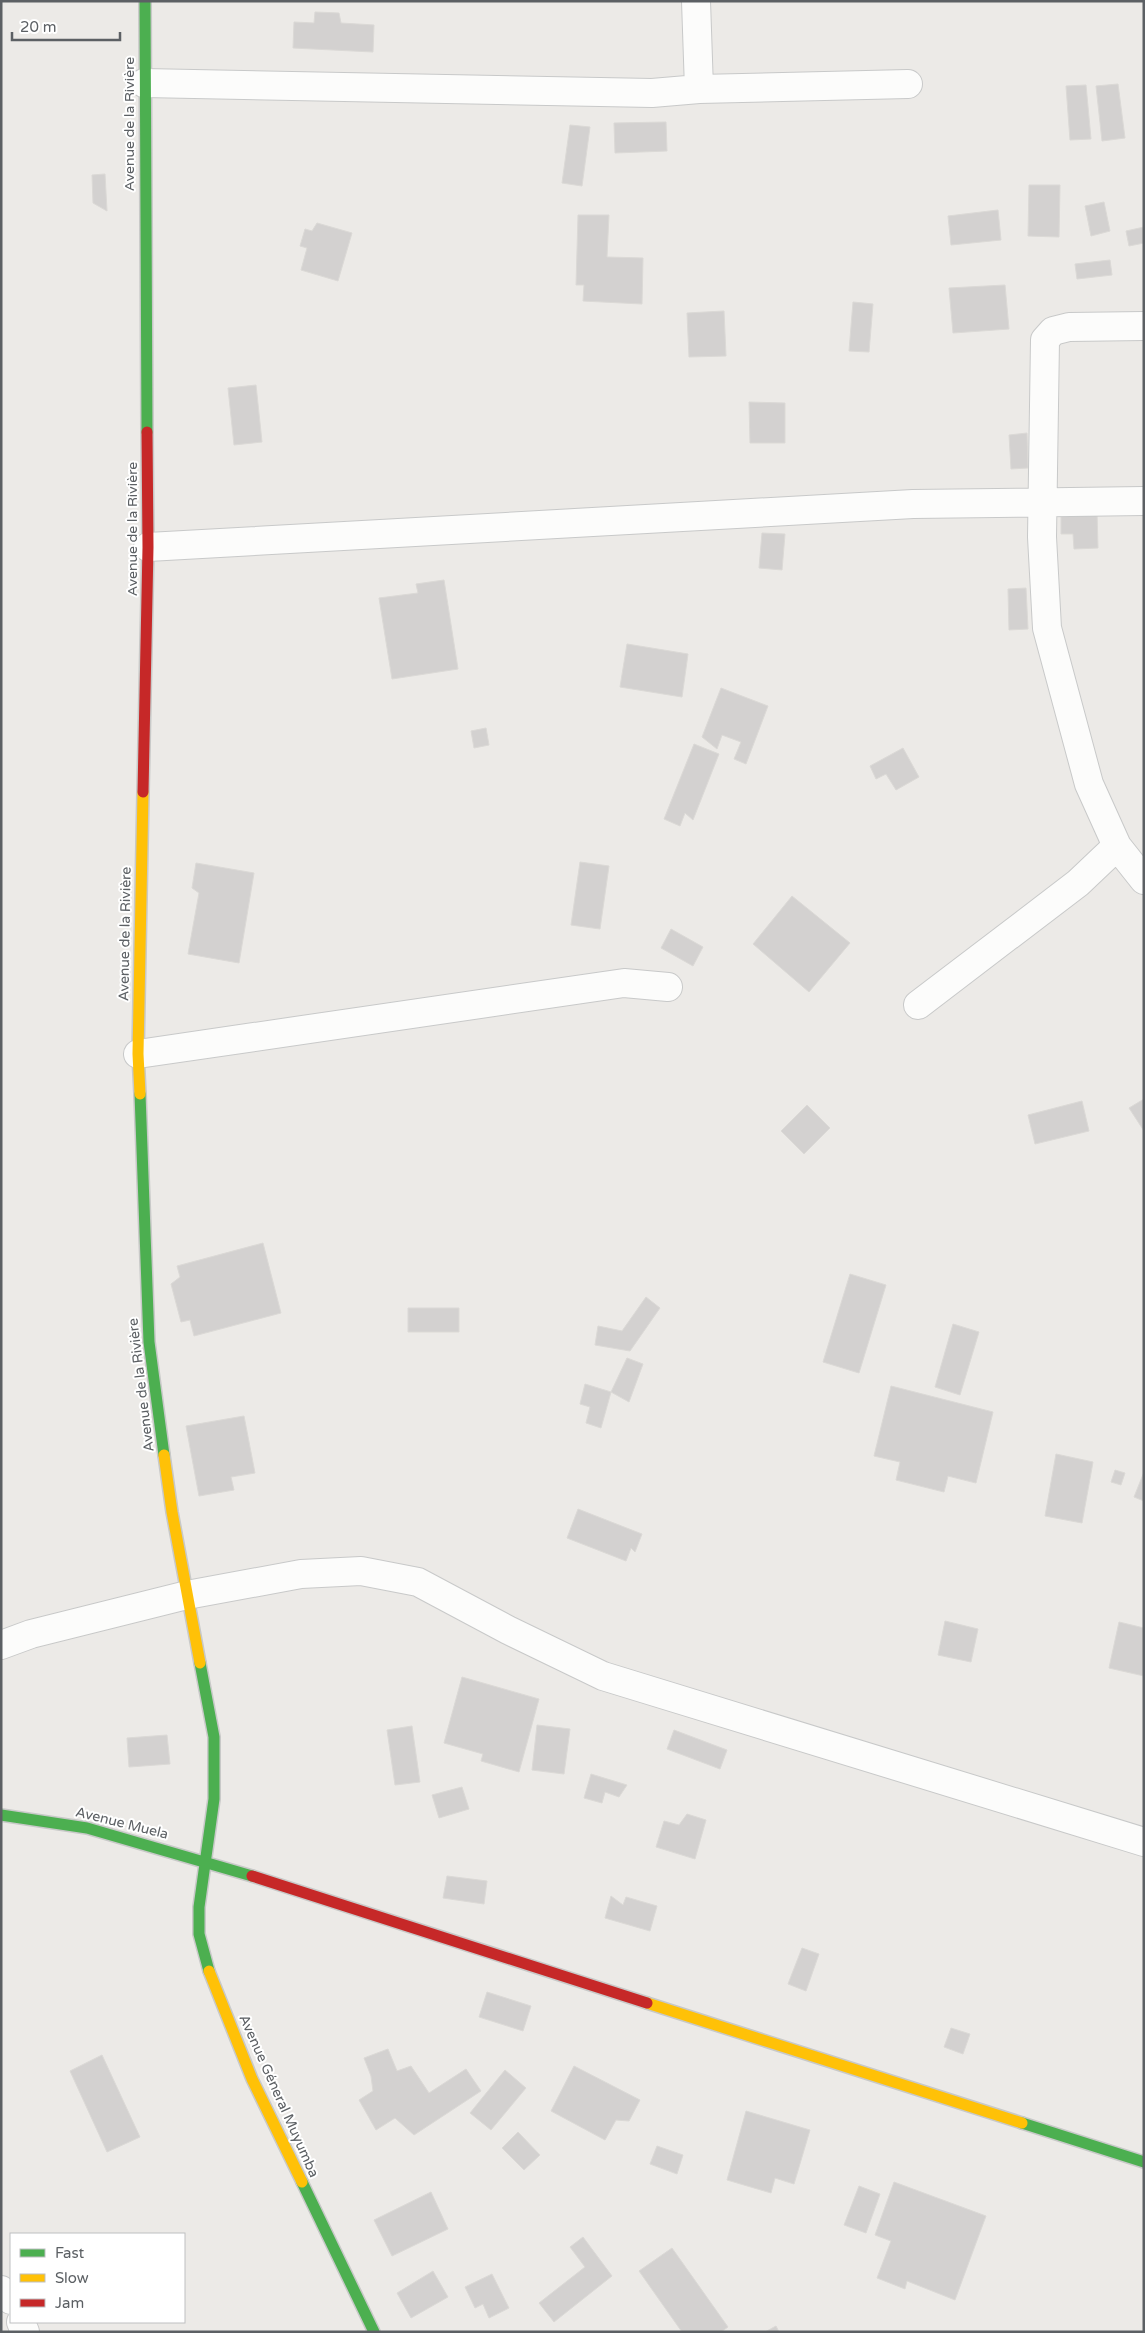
<svg xmlns="http://www.w3.org/2000/svg" width="1145" height="2333" viewBox="0 0 1145 2333" font-family="'Varela Round',sans-serif">
<style>
.building{fill:#d3d1d0;stroke:#dbd9d6}
.lines{fill:none;stroke-linecap:round;stroke-linejoin:round}
.street-casing{stroke:#c8c9c9;stroke-width:30}
.fast-casing{stroke:#c8c9c8;stroke-width:14}
.slow-casing{stroke:#c8c9c8;stroke-width:14}
.jam-casing{stroke:#c8c9c8;stroke-width:14}
.street{stroke:#fcfcfb;stroke-width:28}
.fast{stroke:#4caf50;stroke-width:11}
.slow{stroke:#ffc107;stroke-width:11}
.jam{stroke:#c62828;stroke-width:11}
.labels{text-anchor:middle;dominant-baseline:central;stroke-width:4;stroke-linejoin:round;paint-order:stroke}
.street-label{font-size:14px;fill:#5c6064;stroke:#fff}
</style>
<rect width="100%" height="100%" fill="#eceae7"/>
<path class="building" d="M315,12L339,13L341,23L374,25L373,52L293,48L294,22L314,23Z
M1118,84L1125,138L1102,141L1096,86Z
M1086,85L1091,139L1070,140L1066,86Z
M666,122L667,151L615,153L614,123Z
M570,125L590,127L582,186L562,183Z
M105,174L107,211L93,203L92,175Z
M1029,185H1060L1059,237L1028,236Z
M1104,202L1110,231L1091,236L1085,206Z
M998,210L1001,240L951,245L948,216Z
M578,215H609L607,257L643,258L642,304L583,301L584,285H576Z
M317,223L352,233L338,281L301,270L307,248L300,246L305,229L312,231Z
M1144,227V243L1129,246L1126,231Z
M1110,260L1112,275L1077,279L1075,264Z
M1005,285L1009,329L953,333L949,288Z
M853,302L873,304L869,352L849,351Z
M724,311L726,356L689,357L687,313Z
M256,385L262,442L234,445L228,388Z
M749,402L785,403V443H750Z
M1027,433L1028,468L1011,469L1009,435Z
M1097,512L1098,548L1074,549L1073,534H1061V513Z
M762,533L785,534L782,570L759,568Z
M444,580L458,669L392,679L379,598L418,593L416,584Z
M1026,588L1028,629L1009,630L1008,589Z
M627,644L688,654L682,697L620,687Z
M721,688L768,706L746,764L734,759L741,742L722,735L717,749L702,737Z
M486,728L489,745L474,748L471,731Z
M694,744L719,754L693,820L685,813L680,826L664,819Z
M903,748L919,777L896,790L886,774L876,779L870,766Z
M580,862L609,866L600,929L571,925Z
M196,863L254,873L239,963L188,954L199,893L192,888Z
M792,896L850,943L809,992L753,944Z
M671,929L703,947L693,966L661,948Z
M1144,1099V1131L1129,1108Z
M1082,1101L1089,1131L1035,1144L1028,1115Z
M807,1105L830,1128L804,1154L781,1131Z
M263,1243L281,1313L194,1336L190,1320L181,1322L171,1284L180,1277L177,1266Z
M850,1274L886,1285L859,1373L823,1362Z
M646,1297L660,1308L630,1351L595,1345L598,1326L622,1331Z
M408,1308H459V1332H408Z
M953,1324L979,1332L960,1395L935,1387Z
M627,1358L643,1364L629,1402L611,1392Z
M585,1384L611,1392L601,1428L586,1423L590,1407L580,1404Z
M891,1386L993,1412L976,1483L948,1476L944,1492L896,1480L900,1462L874,1456Z
M244,1416L255,1473L231,1477L234,1490L199,1496L186,1426Z
M1056,1454L1093,1462L1082,1523L1045,1516Z
M1115,1470L1125,1473L1121,1485L1111,1482Z
M1144,1472V1501L1134,1497Z
M578,1509L642,1534L635,1552L631,1548L626,1561L567,1538Z
M945,1621L978,1629L971,1662L938,1655Z
M1119,1622L1144,1628V1676L1109,1668Z
M462,1677L539,1699L519,1772L481,1761L483,1754L444,1743Z
M537,1725L570,1729L564,1774L532,1770Z
M412,1726L420,1782L395,1785L387,1730Z
M674,1730L727,1750L720,1769L667,1749Z
M167,1735L170,1764L129,1767L127,1738Z
M591,1774L627,1785L619,1797L605,1792L602,1803L584,1798Z
M462,1787L469,1809L439,1818L432,1795Z
M687,1814L706,1820L695,1859L656,1847L664,1821L679,1825Z
M447,1876L487,1881L484,1904L443,1898Z
M611,1896L623,1905L626,1897L657,1906L650,1931L605,1918Z
M802,1948L819,1954L806,1991L788,1984Z
M487,1992L531,2006L523,2031L479,2017Z
M951,2028L970,2034L963,2054L944,2047Z
M388,2049L397,2071L411,2066L429,2093L466,2069L481,2091L414,2135L395,2118L376,2130L359,2100L373,2091L371,2076L364,2058Z
M102,2055L140,2137L107,2152L70,2071Z
M574,2066L640,2100L629,2121L616,2120L605,2140L551,2111Z
M505,2070L526,2088L491,2130L470,2113Z
M746,2111L810,2130L794,2184L775,2178L771,2193L727,2180Z
M518,2132L540,2155L524,2170L502,2148Z
M657,2146L683,2155L677,2174L650,2164Z
M894,2182L986,2216L955,2300L907,2281L905,2289L877,2278L891,2241L875,2235Z
M859,2186L880,2194L866,2233L844,2225Z
M431,2192L448,2229L392,2256L374,2220Z
M583,2237L612,2276L554,2322L539,2303L585,2267L570,2247Z
M672,2248L728,2327L721,2332H682L639,2271Z
M433,2271L448,2297L411,2318L397,2293Z
M492,2274L509,2308L489,2318L483,2304L475,2308L465,2287Z
M776,2326L779,2332H765Z"/>
<g class="lines">
<g class="street-casing">
<path id="street" d="M696,1L699,89
M144,83L652,93L699,89L908,84
M1144,326L1069,327L1053,331L1045,340L1042,537L1047,628L1089,784L1117,846L1144,880
M148,547L913,504L1144,501
M918,1005L1078,883L1117,846
M138,1054L624,983L668,987
M1,1645L31,1634L187,1595L301,1574L361,1571L418,1582L508,1630L603,1676L1144,1842
M1,2290L11,2300
M21,2322L25,2332"/>
</g>
<g class="fast-casing">
<path id="fast" d="M145,1L147,432
M140,1094L149,1342L164,1455
M200,1663L214,1737V1799L199,1907V1934L209,1971
M1,1815L87,1828L252,1876
M1022,2123L1144,2162
M302,2182L374,2332"/>
</g>
<g class="slow-casing">
<path id="slow" d="M140,1094L138,1054L143,792
M164,1455L172,1512L200,1663
M209,1971L252,2079L302,2182
M647,2003L1022,2123"/>
</g>
<g class="jam-casing">
<path id="jam" d="M143,792L148,547L147,432
M252,1876L647,2003"/>
</g>
<use href="#street" class="street"/>
<use href="#fast" class="fast"/>
<use href="#slow" class="slow"/>
<use href="#jam" class="jam"/>
</g>
<g class="labels">
<g class="street-label">
<text transform="translate(129 124) rotate(-90)">Avenue de la Rivière</text>
<text transform="translate(132 529) rotate(-90)">Avenue de la Rivière</text>
<text transform="translate(125 934) rotate(-89)">Avenue de la Rivière</text>
<text transform="translate(141 1385) rotate(-97)">Avenue de la Rivière</text>
<text transform="translate(122 1823) rotate(14)">Avenue Muela</text>
<text transform="translate(279 2096) rotate(66)">Avenue Géneral Muyumba</text>
</g>
</g>
<rect width="1145" height="2333" fill="none" stroke="#5c6064" stroke-width="5"/>
<rect x="10" y="2233" width="175" height="90" fill="#ffffff" stroke="#bebfc1"/>
<rect x="20" y="2249" width="25" height="8" fill="#4caf50" stroke="#bebfc1"/>
<text x="55" y="2258" font-size="15" fill="#5c6064">Fast</text>
<rect x="20" y="2274" width="25" height="8" fill="#ffc107" stroke="#bebfc1"/>
<text x="55" y="2283" font-size="15" fill="#5c6064">Slow</text>
<rect x="20" y="2299" width="25" height="8" fill="#c62828" stroke="#bebfc1"/>
<text x="55" y="2308" font-size="15" fill="#5c6064">Jam</text>
<path d="M12 32v8h108v-8" fill="none" stroke="#5c6064" stroke-width="2.5"/>
<text x="20" y="32" font-size="15" fill="#5c6064" stroke="#ffffff" stroke-width="4" paint-order="stroke">20 m</text>
</svg>
